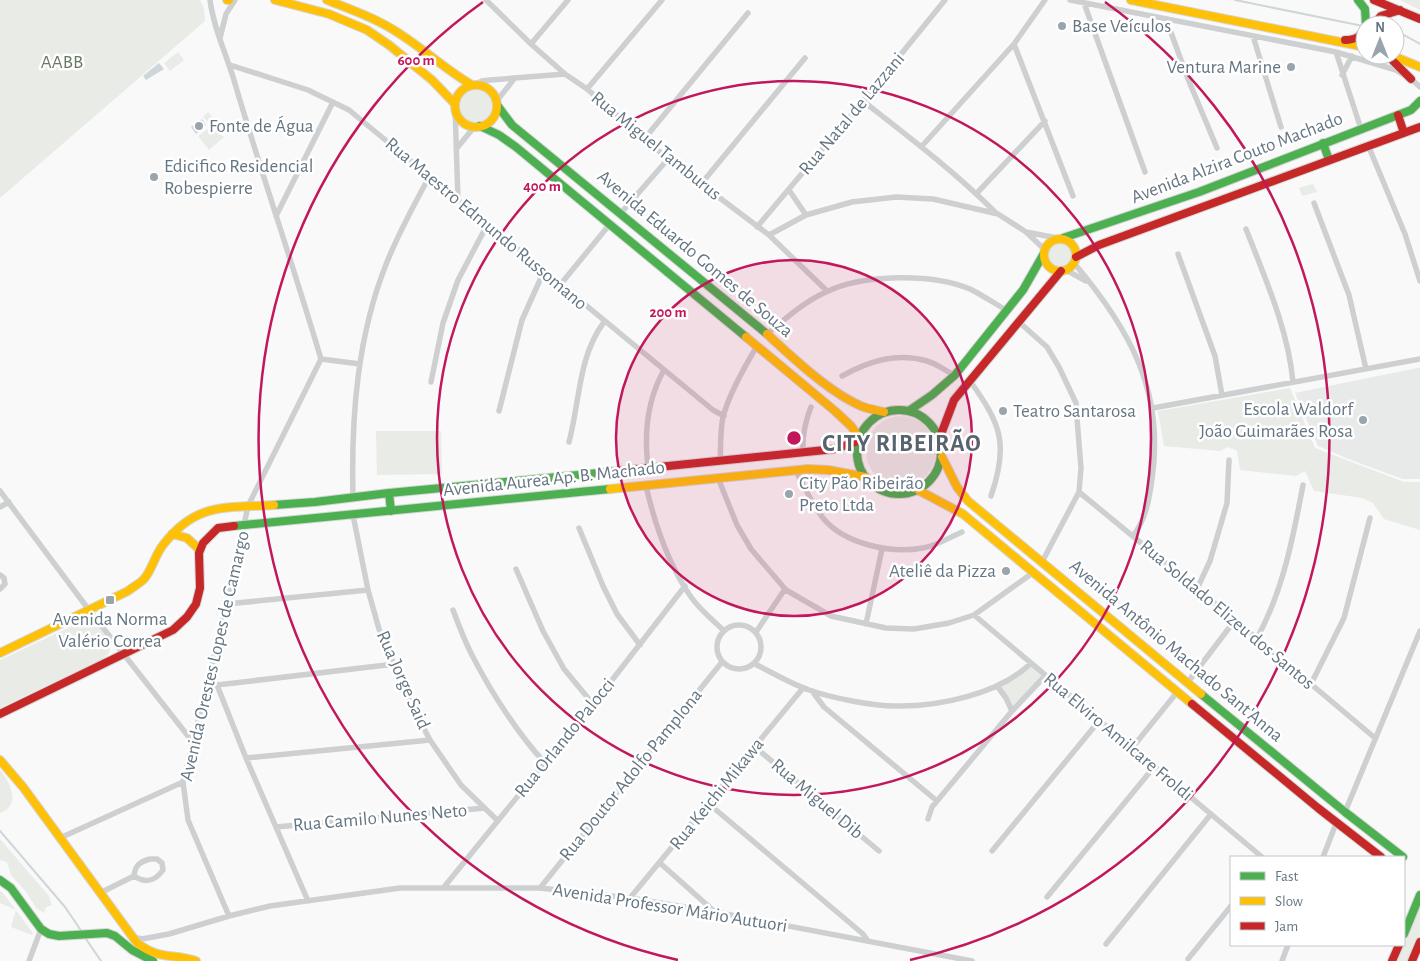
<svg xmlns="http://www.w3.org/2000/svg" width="1420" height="961" viewBox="0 0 1420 961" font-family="'Alegreya Sans',sans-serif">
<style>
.built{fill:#e8e9e9}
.green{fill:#e8ebe6}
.water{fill:#ced6d9}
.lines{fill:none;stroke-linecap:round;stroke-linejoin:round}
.stream{stroke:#ced6d9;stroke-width:2}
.fast-casing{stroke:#d5d6d7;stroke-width:10}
.slow-casing{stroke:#d5d6d7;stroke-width:10}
.jam-casing{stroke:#d5d6d7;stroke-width:10}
.street{stroke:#cecfd0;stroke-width:5.5}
.fast{stroke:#4caf50;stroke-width:8}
.slow{stroke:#ffc107;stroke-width:8}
.jam{stroke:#c62828;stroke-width:8}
.ring{fill:none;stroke:#c2185b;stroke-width:2.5}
.poi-dot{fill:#99a4ac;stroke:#fff;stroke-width:2}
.labels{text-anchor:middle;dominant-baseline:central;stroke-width:5;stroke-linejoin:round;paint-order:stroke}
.poi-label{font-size:19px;fill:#657683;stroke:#fff;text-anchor:start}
.park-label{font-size:19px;fill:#687a64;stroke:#fff}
.street-label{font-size:19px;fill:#657683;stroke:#fff}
.district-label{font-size:24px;font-weight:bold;letter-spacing:1px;fill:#57646e;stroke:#fff}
.centre{fill:#c2185b;stroke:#fff;stroke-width:2.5}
.ring-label{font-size:15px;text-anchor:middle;font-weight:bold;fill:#c2185b;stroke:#fff;stroke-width:5;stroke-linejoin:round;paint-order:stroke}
</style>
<rect width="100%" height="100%" fill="#f9f9f9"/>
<path class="built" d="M1417,368H1420V479H1403L1351,460L1318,446L1295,393Z"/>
<path class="green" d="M0,0H200L204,8L205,21L0,198Z
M1400,0H1420V10Z
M178,52L184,60L170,71L164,63Z
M458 105a18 18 0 1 1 36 0a18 18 0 1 1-36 0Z
M208,112L219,124L214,128L203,117Z
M209,128L224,137L209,150L198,136Z
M1313,184L1317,192L1302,196L1299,188Z
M1046 254a13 13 0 1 1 26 0a13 13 0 1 1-26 0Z
M1290,388L1315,448L1404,482H1420V530L1384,519L1373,503L1362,498L1314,491L1305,471L1296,476L1240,470L1237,451L1228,447L1220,451L1164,446L1158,411Z
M866 451a35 35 0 1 1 70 0a35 35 0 1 1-70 0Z
M376,431H441L442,474L377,475Z
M87,619L93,620L111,642L109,653L104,658L0,708V660Z
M1030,664L1044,676L1012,711L998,686Z
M0,770C10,782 22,806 0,813Z
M0,839L49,896L52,905L46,907L44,913L36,908L27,893L11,875L7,862L0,860Z
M0,891L3,893L33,933L32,935L11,927L16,910L0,903Z
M1420,906V935L1409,961H1397Z"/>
<path class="water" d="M159,63L164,69L146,80L143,76Z
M202,119L206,125L196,134L191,127Z"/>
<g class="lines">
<path class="stream" d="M1235,0L1363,26
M1395,33L1404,35L1420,44
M0,831L65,907L82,932
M84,936L101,961"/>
<g class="fast-casing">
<path id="fast" d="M1358,0L1365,9L1366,25
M497,105L512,125L767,334
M480,126L499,135L516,147L746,337
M1323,143L1329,160
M1063,238L1199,192L1411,110L1420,101
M857 452a42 42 0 1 1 84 0a42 42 0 1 1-84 0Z
M910,410L932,395L955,375L1023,290L1043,255
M389,493L391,511
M274,505L315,502L389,493L599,473
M234,526L610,489
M1201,694L1345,812L1403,857
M0,880L11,888L41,929L49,934L59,936L107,933L115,936L132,950L153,961
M1404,934L1420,895"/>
</g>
<g class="slow-casing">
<path id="slow" d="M227,0H229
M275,0L329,14L367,30L389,45L432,80L455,104
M327,0C352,10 378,19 400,34C425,50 446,70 472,85
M1131,0L1365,47
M1391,55L1420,67
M455 106a21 21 0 1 1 42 0a21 21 0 1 1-42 0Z
M1044 255a16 16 0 1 1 32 0a16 16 0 1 1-32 0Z
M767,334C793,358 829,392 861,406C868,409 876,410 884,412
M746,337L835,411L851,426L859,437
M942,457L957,487L968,501L1201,694
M610,489L808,469L828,470L866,477
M918,490L963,514L1192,704
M172,534L187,538L199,549
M0,653L128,591C133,587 139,584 144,579C152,570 155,555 163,545C196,502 225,508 274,505
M0,760L23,787L137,943C161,961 172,953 196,961"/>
</g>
<g class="jam-casing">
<path id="jam" d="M1374,0L1420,19
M1373,25L1381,16L1400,10
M1345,40C1355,40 1361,37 1365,28
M1387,55L1411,79
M1398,115L1404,133
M1076,257L1099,245L1420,127
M940,437L954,400L1061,271
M599,473L835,449L858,441
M1192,704L1318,808L1381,857
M0,714L173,630L187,617L196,604L200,588L199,553L203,543L218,528L234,526
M1392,961L1399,945
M1412,961L1420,942"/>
</g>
<path class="street" d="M210,0C214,31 228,57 236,87C263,178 294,268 321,359L248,506L227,604L183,782L188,820L229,916
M486,0L531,44L565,74L587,89L668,159L769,235L827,291
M1070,0L1336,52L1396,70L1402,74
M1084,3L1145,172
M1166,19L1188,79L1217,148
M1253,36L1281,127
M220,38L226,14L235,0
M531,44L568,0
M1014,44L1073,196
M1336,52L1361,129
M230,65L308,90L349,110L713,410L724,416
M1342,75L1352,56
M1410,78L1420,87
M474,85L482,81L490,80L565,74
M587,89L662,0
M863,101C909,137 955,172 996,213
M496,102L514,79
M455,107L458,201
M645,138L748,13
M1368,145L1405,234L1420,281
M922,146L1014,44L1045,0
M457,148L475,126
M701,184L805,58
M789,190L806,215
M977,193L1045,121
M1314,203L1349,295L1366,369
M621,213L668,159
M276,216L333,102
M757,227L863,101L945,0
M1246,229C1265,278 1288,329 1293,382
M1026,232L1057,238
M769,235L806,215L852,202L896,197L933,199L998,214L1026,232L1044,249
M1178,254L1215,356L1222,395
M1074,263C1129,328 1165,391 1152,479C1149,500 1146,519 1133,536
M1066,270L1086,281
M560,285L610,224
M1019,322L1047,347L1059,367L1076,403L1078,431L1081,468L1079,492L1042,562
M767,334C786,318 804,302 826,292C863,274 932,273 970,289C982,295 994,303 1006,310
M321,359L360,364
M842,376C869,361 897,352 927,361C937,364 946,371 955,375
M970,381C1001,424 1009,444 991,496
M431,382L443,323L458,280L487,225
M1153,408L1420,359
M499,411L522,320L544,271
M569,442C580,401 578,357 604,322
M803,453C802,436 805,422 811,407
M720,460C721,446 720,431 723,417C729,394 745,366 757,346
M648,467C644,434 647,400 664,370
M796,471C804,486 812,504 823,518C844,544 891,554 923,548C936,546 950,537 962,532
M718,478L737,525L751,549L786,590L831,616L886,628L914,629L949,623L974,615L1034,572
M646,486C655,525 668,564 691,597C700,610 713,620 724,631
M0,491L89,610L192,741
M1079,492L1235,620L1375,738
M353,497C351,418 357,336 387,262C399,232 414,205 429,177
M0,507L9,502
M353,515L368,590L379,629L411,704L430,740L461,785L498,821
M579,528L603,586L617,614L640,645
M516,569L543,631L564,669L593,704
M0,575L4,578L5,584L0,589
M1197,589L1210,561L1227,503L1229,460
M227,604L368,590
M453,610C459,626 465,642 473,657C491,692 518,734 545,763
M974,615L1262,857
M866,624L882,549
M717 647a22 22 0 1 1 44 0a22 22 0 1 1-44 0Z
M756,632L785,589
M1257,638C1283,591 1293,538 1303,485
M755,664C773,673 791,684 809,690C832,698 872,706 895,706C938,707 999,694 1030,664
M1188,682L1235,620
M1311,684L1344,618L1370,518
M206,685H217L246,758L308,901
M217,685L395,664
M997,686L1006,698L1012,711
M812,691L824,707L937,801
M755,747L879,851
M1132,748L1178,691
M246,758L430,740
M709,804L863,934L868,941
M1345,812L1420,631
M928,819L932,807L1012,711L1045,676
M276,827L485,808
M60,838L183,782
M992,851L1099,721
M1323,857L1337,821
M150,859H157L162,863L163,870C155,881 146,884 134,876C135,865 140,862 150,859Z
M660,863L715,912
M444,887L609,684L685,586
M540,888L722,662
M100,893L134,876
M1047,897L1154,767
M630,898L803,688
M133,937L142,939L169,934L229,916L270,906L400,888H540L630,898L715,912L972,961
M1106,944L1211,814
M1188,959L1231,906
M29,961L41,929
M1282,961L1288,945"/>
<use href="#fast" class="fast"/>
<use href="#slow" class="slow"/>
<use href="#jam" class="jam"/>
</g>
<circle cx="794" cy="438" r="178" fill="#c2185b" fill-opacity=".12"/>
<g class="ring">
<circle cx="794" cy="438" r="178"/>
<circle cx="794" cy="438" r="357"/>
<path d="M678 960A535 535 0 0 1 483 2M1105 2A535 535 0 0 1 910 960"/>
</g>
<g class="poi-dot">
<circle cx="1062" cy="26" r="5"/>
<circle cx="1291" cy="67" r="5"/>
<circle cx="199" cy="126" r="5"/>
<circle cx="154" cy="177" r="5"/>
<circle cx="1003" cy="411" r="5"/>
<circle cx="1363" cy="420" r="5"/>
<circle cx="789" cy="494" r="5"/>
<circle cx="1006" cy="571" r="5"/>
<rect x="105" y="595" width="10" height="10" rx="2.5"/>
</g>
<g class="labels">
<g class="poi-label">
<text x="1072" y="26">Base Veículos</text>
<text x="1281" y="67" text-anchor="end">Ventura Marine</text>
<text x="209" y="126">Fonte de Água</text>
<text x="164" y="166">Edicifico Residencial<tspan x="164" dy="22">Robespierre</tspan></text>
<text x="1353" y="409" text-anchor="end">Escola Waldorf<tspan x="1353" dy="22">João Guimarães Rosa</tspan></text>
<text x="1013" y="411">Teatro Santarosa</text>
<text x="799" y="483">City Pão Ribeirão<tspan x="799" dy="22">Preto Ltda</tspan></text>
<text x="996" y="571" text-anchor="end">Ateliê da Pizza</text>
<text x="110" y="619" text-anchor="middle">Avenida Norma<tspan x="110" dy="22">Valério Correa</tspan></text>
</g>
<g class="park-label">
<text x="62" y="62">AABB</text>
</g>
<g class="street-label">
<text transform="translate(852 114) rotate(-50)">Rua Natal de Lazzani</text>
<text transform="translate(656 146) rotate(39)">Rua Miguel Tamburus</text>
<text transform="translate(1237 158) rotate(-21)">Avenida Alzira Couto Machado</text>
<text transform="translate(486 224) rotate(40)">Rua Maestro Edmundo Russomano</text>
<text transform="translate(695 254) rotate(40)">Avenida Eduardo Gomes de Souza</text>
<text transform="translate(554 479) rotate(-6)">Avenida Aurea Ap. B. Machado</text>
<text transform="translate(1227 615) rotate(40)">Rua Soldado Elizeu dos Santos</text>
<text transform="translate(1176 651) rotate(40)">Avenida Antônio Machado Sant'Anna</text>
<text transform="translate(215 656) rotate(-77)">Avenida Orestes Lopes de Camargo</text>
<text transform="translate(403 680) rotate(66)">Rua Jorge Said</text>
<text transform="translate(1118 737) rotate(40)">Rua Elviro Amilcare Froldi</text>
<text transform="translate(565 738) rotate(-51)">Rua Orlando Palocci</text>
<text transform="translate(631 775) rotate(-51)">Rua Doutor Adolfo Pamplona</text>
<text transform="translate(717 794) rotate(-51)">Rua Keichi Mikawa</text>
<text transform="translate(817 799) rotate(40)">Rua Miguel Dib</text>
<text transform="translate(380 818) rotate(-5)">Rua Camilo Nunes Neto</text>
<text transform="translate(670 908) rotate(9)">Avenida Professor Mário Autuori</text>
</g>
<g class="district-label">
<text x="902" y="444">CITY RIBEIRÃO</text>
</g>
</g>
<circle cx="794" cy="438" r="8" class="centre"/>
<g class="ring-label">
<text x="416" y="65">600 m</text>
<text x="542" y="191">400 m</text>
<text x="668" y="317">200 m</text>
</g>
<rect x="1230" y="856" width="175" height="90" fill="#ffffff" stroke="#c1c8cd"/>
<rect x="1240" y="872" width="25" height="8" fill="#4caf50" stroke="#c1c8cd"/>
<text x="1275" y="881" font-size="15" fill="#657683">Fast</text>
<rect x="1240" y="897" width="25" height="8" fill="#ffc107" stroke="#c1c8cd"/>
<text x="1275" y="906" font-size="15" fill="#657683">Slow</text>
<rect x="1240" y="922" width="25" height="8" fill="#c62828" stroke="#c1c8cd"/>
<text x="1275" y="931" font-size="15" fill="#657683">Jam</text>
<g transform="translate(1380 40)"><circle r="24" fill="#ffffff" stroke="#c1c8cd"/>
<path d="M0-4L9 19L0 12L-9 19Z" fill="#99a4ac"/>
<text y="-8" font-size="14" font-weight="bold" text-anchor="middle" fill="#657683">N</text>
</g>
</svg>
